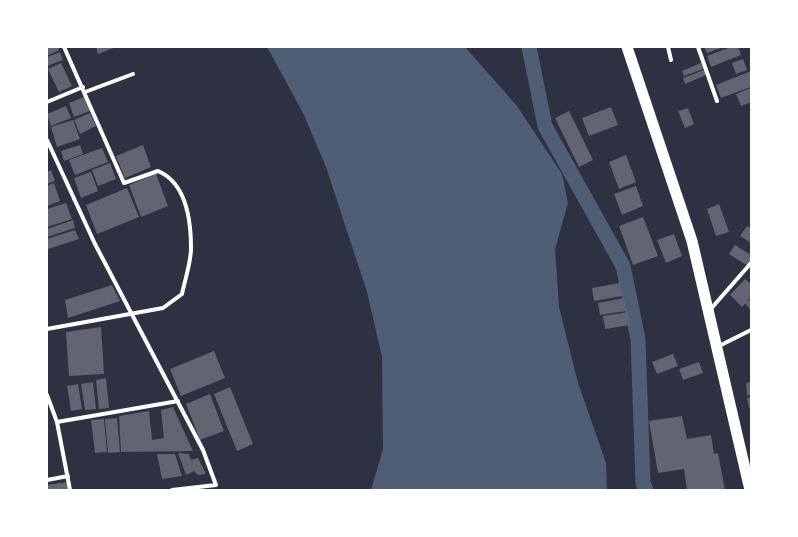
<svg xmlns="http://www.w3.org/2000/svg" width="798" height="537" viewBox="0 0 798 537" font-family="Lato,sans-serif">
<style>
.water{fill:#4f5d75}
.lines{fill:none;stroke-linecap:round;stroke-linejoin:round}
.canal{stroke:#4f5d75;stroke-width:15}
.building{fill:#626471}
.minor{stroke:#fff;stroke-width:4}
.trunk{stroke:#fff;stroke-width:11}
</style>
<rect width="100%" height="100%" fill="#2d3142"/>
<path class="water" d="M267,47H465L517,106L562,174L568,203L555,249L559,307L578,383L606,463L607,490H371L383,449L382,357L367,292L326,167L303,113Z"/>
<g class="lines">
<path class="canal" d="M529,47L545,126L623,266L638,339L643,483L646,490"/>
</g>
<path class="building" d="M47,47H58L59,50L47,56Z
M96,47H116L98,54Z
M704,47H723L707,53Z
M731,47H738L741,55L711,67L707,56Z
M60,52L63,60L47,66V57Z
M743,59L747,70L736,74L732,63Z
M61,63L72,86L59,92L48,69Z
M701,63L703,69L684,76L682,71Z
M704,70L706,75L685,84L683,78Z
M751,71V87L721,98L716,85Z
M751,88V102L741,106L736,94Z
M84,97L90,111L74,117L69,103Z
M66,106L71,118L51,126L47,114Z
M611,107L618,125L589,136L582,118Z
M688,108L694,124L685,128L678,111Z
M569,111L593,160L579,167L555,118Z
M90,113L96,126L80,134L74,120Z
M73,120L80,139L57,147L51,127Z
M80,145L83,154L64,161L61,151Z
M143,145L151,167L125,178L116,156Z
M102,148L108,162L75,175L69,160Z
M626,155L636,182L619,189L609,162Z
M110,163L116,179L98,186L92,170Z
M51,170L55,181L47,184V172Z
M91,172L98,191L81,198L74,178Z
M156,174L168,206L141,217L129,185Z
M54,183L60,201L47,206V186Z
M636,186L643,206L622,215L614,194Z
M127,188L139,217L97,234L86,205Z
M66,203L72,219L47,227V209Z
M719,204L729,232L716,236L707,209Z
M643,217L658,256L633,265L619,226Z
M73,220L75,228L47,237V229Z
M747,226L751,228V243L740,236Z
M75,230L79,239L48,249L47,239Z
M674,234L682,256L666,263L657,240Z
M735,245L751,255V261L748,266L729,254Z
M745,279L751,284V297L742,307L730,295Z
M620,283L622,296L594,301L592,288Z
M112,285L120,301L68,318L65,300Z
M624,298L626,311L600,315L598,303Z
M751,299V311L745,303Z
M628,312L630,325L605,329L603,316Z
M101,327L104,374L69,376L66,332Z
M214,351L225,378L181,396L170,369Z
M673,354L678,366L657,374L652,362Z
M699,362L703,373L683,380L679,369Z
M106,378L109,408L99,409L96,380Z
M93,382L96,409L85,410L81,384Z
M751,382V395H747L746,383Z
M78,384L82,409L71,411L67,386Z
M230,387L253,444L237,451L214,394Z
M210,394L224,431L200,440L186,404Z
M751,397V408H749L747,398Z
M173,407L193,451L121,452L119,416L149,411L152,440L164,438L161,410Z
M682,416L687,439L711,435L714,454L718,453L725,490H687L684,469L658,473L649,421Z
M117,418L120,452L108,453L105,419Z
M104,419L107,452L95,453L91,420Z
M178,453L189,454L191,460L198,458L206,474L198,475L194,471L186,475Z
M157,454H175L182,476L162,479Z
M67,482L68,490H47V485Z"/>
<g class="lines">
<path class="minor" d="M668,47L671,60
M698,47L717,101
M85,92L133,74
M47,102L83,87
M47,140L95,244L203,450L216,485L172,490
M709,311L751,263
M47,329L163,308L182,294C185,279 191,263 191,248C191,221 186,183 158,171L124,183L64,47
M717,347L751,330
M47,395L57,422L70,490
M57,422L178,401
M47,480L68,476"/>
<path class="trunk" d="M627,47L692,241L750,490"/>
</g>
<rect width="798" height="537" fill="none" stroke="#ffffff" stroke-width="96"/>
</svg>
